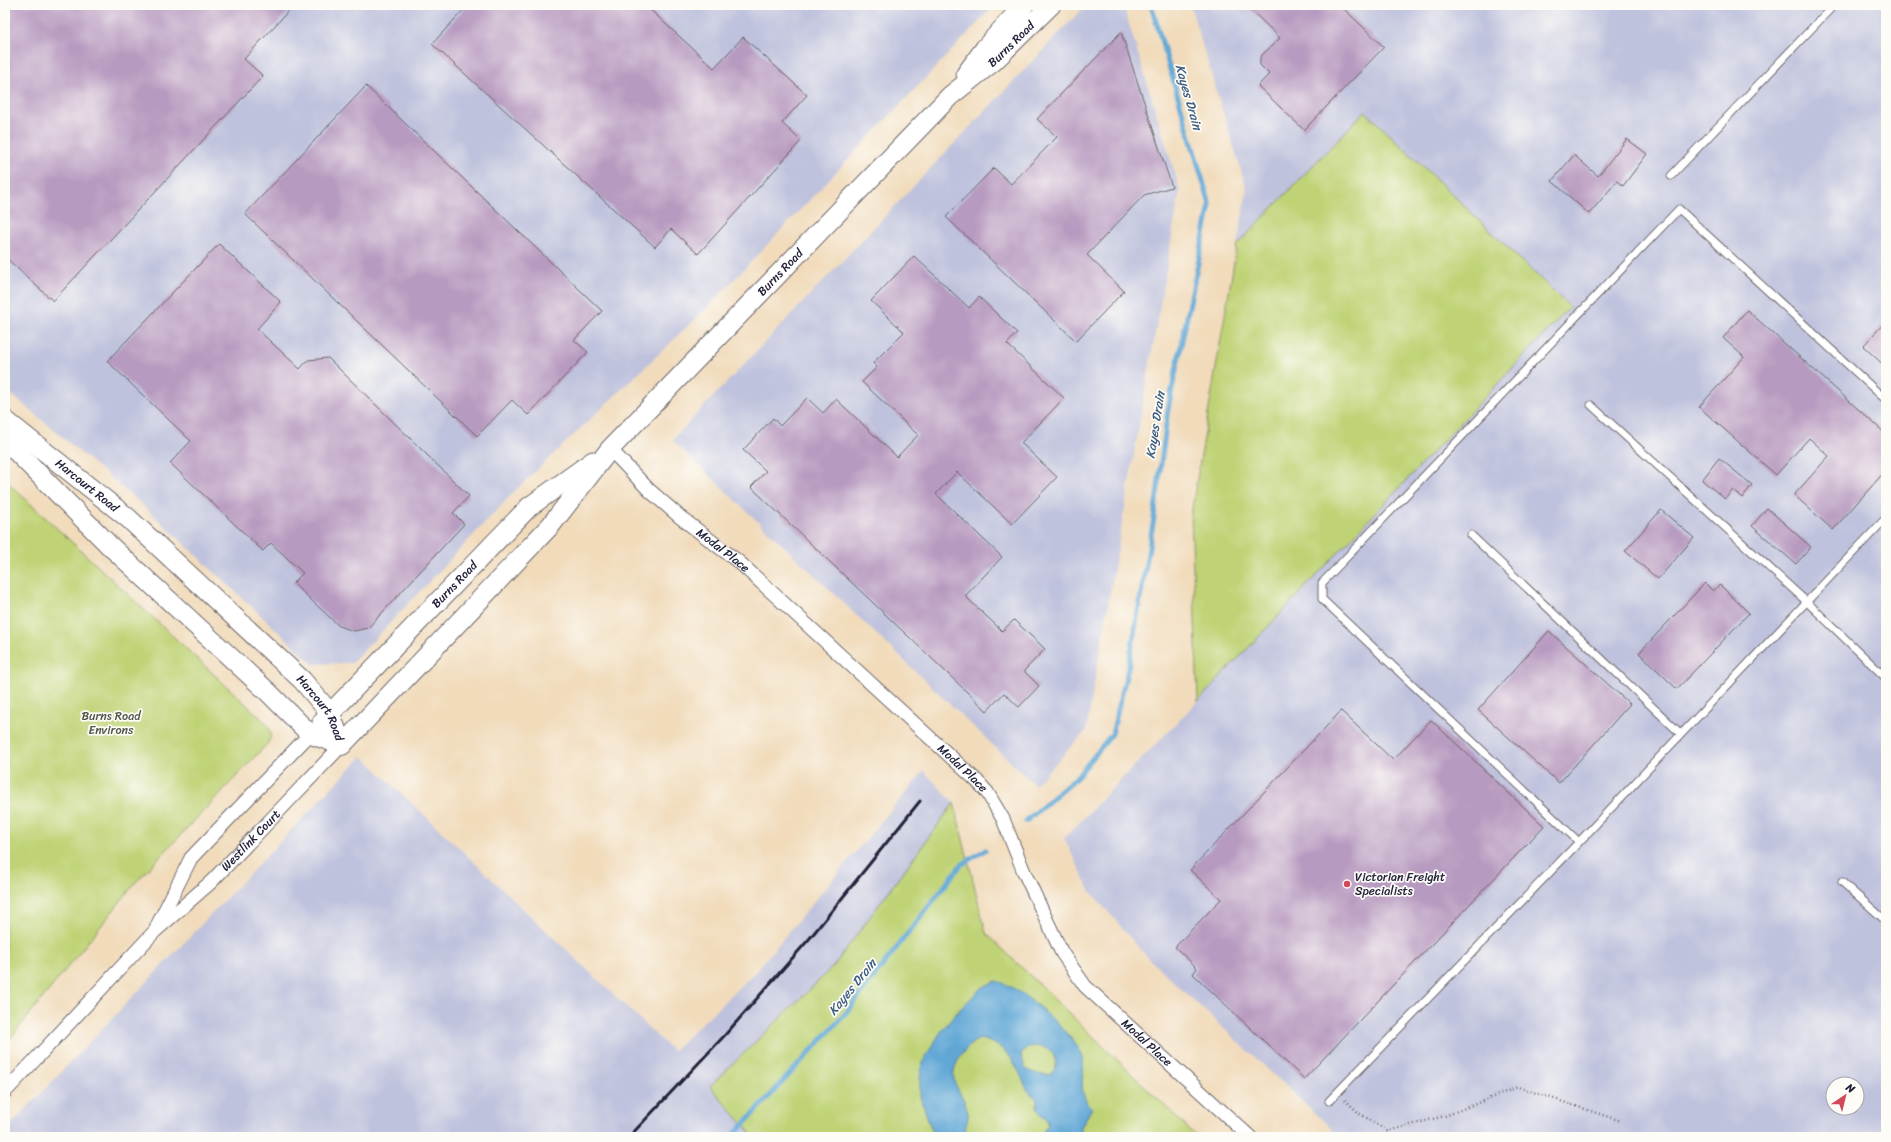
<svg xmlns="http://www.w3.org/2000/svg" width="1891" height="1142" viewBox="0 0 1891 1142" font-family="Sriracha,sans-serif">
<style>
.industrial{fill:#bfc2dd;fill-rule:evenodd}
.green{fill:#bfd376;stroke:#707a58}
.water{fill:#60a7d6;stroke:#416488;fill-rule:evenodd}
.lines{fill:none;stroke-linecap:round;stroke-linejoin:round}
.stream{stroke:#60a7d6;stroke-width:5}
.building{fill:#b79ac0}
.lane-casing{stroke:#6a6368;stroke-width:9}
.street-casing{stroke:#6a6368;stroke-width:15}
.secondary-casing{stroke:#6a6368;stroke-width:21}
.path{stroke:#6a6368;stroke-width:2.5;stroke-dasharray:1 3;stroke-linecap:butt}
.lane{stroke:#fff;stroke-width:7}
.street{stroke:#fff;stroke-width:13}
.secondary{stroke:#fff;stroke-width:19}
.rail{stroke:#22223b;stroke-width:3}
.poi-dot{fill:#d1495b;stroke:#fdfcf7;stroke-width:1.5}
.labels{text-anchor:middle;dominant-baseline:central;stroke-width:3.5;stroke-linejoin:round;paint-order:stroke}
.street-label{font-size:12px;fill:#22223b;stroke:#fdfcf7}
.park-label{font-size:12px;fill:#51574d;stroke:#fdfcf7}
.poi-label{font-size:12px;fill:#22223b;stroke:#fdfcf7;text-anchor:start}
.water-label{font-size:13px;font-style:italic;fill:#3e5e81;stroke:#fdfcf7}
</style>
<rect width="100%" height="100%" fill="#fdfcf7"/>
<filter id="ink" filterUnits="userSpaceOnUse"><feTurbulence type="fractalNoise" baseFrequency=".025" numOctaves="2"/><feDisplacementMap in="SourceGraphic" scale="8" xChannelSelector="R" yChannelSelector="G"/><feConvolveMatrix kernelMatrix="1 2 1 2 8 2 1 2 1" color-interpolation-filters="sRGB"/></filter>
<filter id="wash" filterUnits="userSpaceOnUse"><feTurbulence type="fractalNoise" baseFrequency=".012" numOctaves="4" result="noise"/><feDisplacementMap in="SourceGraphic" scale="16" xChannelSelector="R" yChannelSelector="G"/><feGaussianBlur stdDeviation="0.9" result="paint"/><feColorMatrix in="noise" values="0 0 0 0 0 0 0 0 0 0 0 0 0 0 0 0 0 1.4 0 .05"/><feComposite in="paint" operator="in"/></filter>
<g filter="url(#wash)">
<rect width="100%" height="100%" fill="#f1dbbb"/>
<path class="industrial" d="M5,5H995L709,306L516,490L352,663L313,664L138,501L5,389Z
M1086,5H1123L1180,190L1086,731L1035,785L672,440Z
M1190,5H1886V1137H1336V1133L1148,958L1091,892L1064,838L1198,701L1569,307L1365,111L1237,245L1247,190ZM1833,1084H1857V1108H1833Z
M362,756L673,1051L754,973L924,771L954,803L833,967L710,1086L754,1137H5V1131Z"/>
<path class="green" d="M1365,111L1570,307L1198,701L1191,514L1237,245Z
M5,480L264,721C271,729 273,733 268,743L136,882L5,1045Z
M954,803L986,933L1197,1137H754L710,1086L833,967Z"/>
<path class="water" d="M997,981C1002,983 1007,984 1011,987C1029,996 1078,1038 1083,1058C1086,1075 1075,1091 1092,1108L1081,1127V1137H1039L1048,1125L1047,1120L1037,1109C1038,1093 1033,1099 1027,1089C1015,1064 1010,1046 980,1039C971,1043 966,1048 960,1057C943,1085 965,1089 968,1114C969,1123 961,1130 969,1137H934L920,1096V1080L922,1063L940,1033L958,1011L982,987ZM1036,1046C1041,1047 1047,1048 1051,1051C1053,1053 1054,1056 1055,1060C1061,1081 1035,1076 1025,1068L1021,1055L1027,1048Z"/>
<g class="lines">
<path class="stream" d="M1026,821L1077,777L1112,734L1129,664L1154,518L1168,409L1210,205L1151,5
M732,1137L845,1014L961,865L985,850"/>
</g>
<g id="blocks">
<path class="building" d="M5,5H294L244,59L263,76L53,301L5,257Z
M468,5H645L714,68L743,37L807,95L782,123L801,141L698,254L671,229L655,247L432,44Z
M1246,5H1340L1384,47L1304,130L1258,86L1269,74L1260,65V57L1280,38Z
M1121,32L1172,187L1144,195L1087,255L1124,291L1076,341L946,217L994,168L1011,184L1057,137L1037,119Z
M366,86L602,311L574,340L588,352L528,415L512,400L477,436L245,214Z
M1627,139L1647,154L1623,186L1617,181L1589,214L1552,181L1574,155L1598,176Z
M219,244L281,302L257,329L300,369L308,360L328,358L469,496L453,513L464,524L368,628L354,631L339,626L293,583L303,573L271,543L263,551L170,463L191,441L107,361Z
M914,256L969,308L979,297L1017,333L1007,344L1064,398L1021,443L1057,477L1012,524L957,472L936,494L1002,557L965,596L1002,631L1014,620L1045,649L1024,671L1039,686L1019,707L1004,693L987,711L751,487L766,471L743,450L773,418L780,426L807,398L823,413L836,399L897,457L918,435L862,382L877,367L873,363L904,332L871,301Z
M1747,310L1886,434V470L1833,530L1794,495L1829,456L1809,438L1776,475L1699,407L1744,357L1723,338Z
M1886,321V367L1863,346Z
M1719,458L1752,485L1742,498L1733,490L1725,499L1702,480Z
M1767,508L1811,547L1796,564L1752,526Z
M1661,510L1694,538L1658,579L1625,551Z
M1705,583L1713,591L1720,585L1749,613L1677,689L1639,653Z
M1549,631L1630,704L1559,783L1478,710Z
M1341,711L1393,760L1431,720L1544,826L1304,1079L1193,974L1197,968L1175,947L1221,899L1190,870Z"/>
</g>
</g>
<g filter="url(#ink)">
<use href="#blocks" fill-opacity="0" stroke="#6a6368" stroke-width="1"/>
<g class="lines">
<g class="lane-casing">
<path id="lane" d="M1671,176L1834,5
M1591,405L1807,602L1886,678
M1471,535L1681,734
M1579,842L1322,599V583L1679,209L1886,400
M1842,882L1886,921
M1329,1101L1579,842L1886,518"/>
</g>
<g class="street-casing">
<g id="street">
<path id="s1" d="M610,449L649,490L680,517L740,563L977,781L987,792L1003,819L1024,872L1062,953L1085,986L1250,1137"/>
<path d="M157,926L191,858L310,734"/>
<path id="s2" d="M5,1092L155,931L211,882L342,745"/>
</g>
</g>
<g class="secondary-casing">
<g id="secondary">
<path d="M966,74L985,48L1024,5"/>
<path id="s3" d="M5,420L128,518L302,680L330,713L342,745"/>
<path d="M5,440L109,545L268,692L310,734L342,745"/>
<path id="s4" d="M322,722L529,507L593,461"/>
<path id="s5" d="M342,745L551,525L610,449L950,96L994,61L1051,5"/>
</g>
</g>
<path class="path" d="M1345,1100L1359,1113L1387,1131L1445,1116L1518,1087L1621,1121"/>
<use href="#lane" class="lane"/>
<use href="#street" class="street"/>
<use href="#secondary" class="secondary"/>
<path class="rail" d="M629,1137L725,1035L810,938L920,801"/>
</g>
</g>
<circle class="poi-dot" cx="1347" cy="884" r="4"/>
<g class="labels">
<g class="street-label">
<text stroke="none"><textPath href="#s5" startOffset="970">Burns Road</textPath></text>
<text stroke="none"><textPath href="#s5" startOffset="645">Burns Road</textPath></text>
<text stroke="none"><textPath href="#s3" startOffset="105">Harcourt Road</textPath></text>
<text stroke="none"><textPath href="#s1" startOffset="152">Modal Place</textPath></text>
<text stroke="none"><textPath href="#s4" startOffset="191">Burns Road</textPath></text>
<text stroke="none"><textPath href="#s3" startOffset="429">Harcourt Road</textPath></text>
<text stroke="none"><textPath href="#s1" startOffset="476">Modal Place</textPath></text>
<text stroke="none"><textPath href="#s2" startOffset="352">Westlink Court</textPath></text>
<text stroke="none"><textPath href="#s1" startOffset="812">Modal Place</textPath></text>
</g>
<g class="park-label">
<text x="111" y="716">Burns Road<tspan x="111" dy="14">Environs</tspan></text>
</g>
<g class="poi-label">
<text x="1355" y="877">Victorian Freight<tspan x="1355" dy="14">Specialists</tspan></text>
</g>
<g class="water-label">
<text transform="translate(1189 97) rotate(74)">Kayes Drain</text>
<text transform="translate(1155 425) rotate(-81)">Kayes Drain</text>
<text transform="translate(852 987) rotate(-51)">Kayes Drain</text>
</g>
</g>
<rect width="1891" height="1142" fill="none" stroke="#fdfcf7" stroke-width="20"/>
<g transform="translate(1845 1096) rotate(35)"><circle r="19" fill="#fdfcf7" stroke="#a5a5ac"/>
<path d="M0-3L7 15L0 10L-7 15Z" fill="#d1495b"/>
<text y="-6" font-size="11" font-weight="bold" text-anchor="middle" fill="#22223b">N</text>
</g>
</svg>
